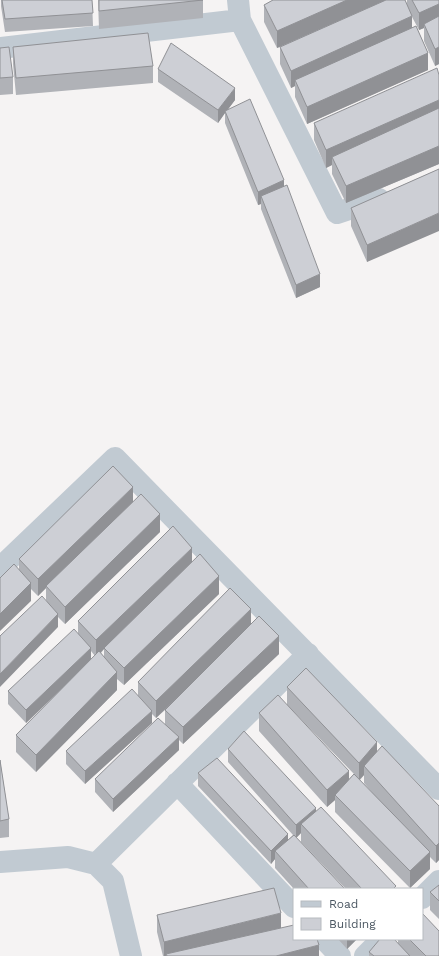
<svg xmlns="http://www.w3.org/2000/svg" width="439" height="956" viewBox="0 0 439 956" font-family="'Work Sans',sans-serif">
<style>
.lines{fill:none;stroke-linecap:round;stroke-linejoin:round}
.minor{stroke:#c1cad2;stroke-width:22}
.wall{fill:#b0b2b7;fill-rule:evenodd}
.shaded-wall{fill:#909195}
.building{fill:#cdcfd5;stroke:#909195}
</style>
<rect width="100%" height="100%" fill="#f5f3f3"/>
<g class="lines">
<path class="minor" d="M238,0L240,20L337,213L379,199
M0,48L240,20
M0,568L115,458L439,789
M177,783L294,907
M0,862L68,857L96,864L113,881L131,956
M96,864L308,654
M422,898L439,881
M324,939L340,956
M365,956L382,939"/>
</g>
<path class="wall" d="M1,0H92L93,26L5,32L1,6Z
M98,0H203V18L99,29Z
M273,0H405L407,4V0H439V64L435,66L424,41V28L419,30L411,15L412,28L416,26L428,53V70L307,124L295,97V86L291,88L280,64V47L379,3L277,48L264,22V5Z
M13,47L153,66V83L16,95L13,64Z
M0,48L13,77V94L0,95Z
M158,69L235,100L228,109L284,186L320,287L296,298L261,209V204L258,205L225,123V113L218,123L158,82Z
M439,75V164L346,203L332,174V165L326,168L314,140V123Z
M439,169L367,262L351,226V208Z
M133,502L160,532L65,624L58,617V627L46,600V588L38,596L31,589V601L19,570V559Z
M192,563L219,594L124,685L117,679V690L36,772L16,752V735L71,679L26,723L8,704V691L78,635V621ZM104,649V657L101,653ZM91,651L95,656L91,660Z
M251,624L279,654L183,744L179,740V750L113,812L95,792V779L165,724V710L156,718L152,714V723L85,784L66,764V751L138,695V682Z
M287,687L377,752L439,806V860L436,863L430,857V869L410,888L335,812V800L327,807L259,731V713L349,779L354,774L287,705ZM364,775V783L374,795L360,780Z
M228,749L316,811L396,889H346L301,842V833L296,838L345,889H294L275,868V859L271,864L198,786V773L288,840L293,835L228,762Z
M0,760L9,819V837L0,838Z
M439,885V919L430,910V892Z
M157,915L281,928L319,956H163L157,932Z
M338,939H357L347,949Z
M398,939H422L439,956H369V952L398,943Z"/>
<path class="shaded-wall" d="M347,0H386L277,48V31Z
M439,4V21L424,24V28L419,30V13Z
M412,16V34L295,80V86L291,88V71Z
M439,47V64L435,66V49Z
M428,53V70L307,124V107Z
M235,88V100L226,112L225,111V113L218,123V110Z
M439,100V117L332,157V165L326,168V150Z
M439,146V164L346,203V186Z
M284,180V193L261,196V204L258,205V192Z
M439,213V231L367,262V245Z
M320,274V287L296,298V285Z
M133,487V504L46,586V588L38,596V579Z
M160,514V532L65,624V607Z
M192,548V566L104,648V649L96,657V640Z
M219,576V594L124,685V668Z
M31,583V601L0,631V614Z
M251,609V626L156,718V701Z
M58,614V627L0,687V674Z
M279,636V654L183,744V727Z
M91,648V661L26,723V710Z
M117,672V690L36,772V755Z
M152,711V723L85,784V771Z
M179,737V750L113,812V799Z
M377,742V759L364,766V775L359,780V763Z
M349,771V788L335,795V800L327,807V790Z
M316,808V821L301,824V833L296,838V825Z
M288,834V846L275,851V859L271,864V851Z
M439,843V860L436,863V846Z
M430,852V869L410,888V871Z
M281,913V930L166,954V956H164V942Z
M347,939H357L347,949Z
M319,945V956H276Z"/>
<path class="building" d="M2,0H92L93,13L5,19Z
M99,0H203L99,11Z
M273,0H347L277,31L264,5Z
M386,0H405L412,16L291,71L280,47Z
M412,0H439V4L419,13Z
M439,16V47L435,49L424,24Z
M416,26L428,53L307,107L295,80Z
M148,33L153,66L16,78L13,47Z
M171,43L235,88L218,110L158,69Z
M9,47L13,77L0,78V48Z
M437,68L439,75V100L326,150L314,123Z
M250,99L284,180L258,192L225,111Z
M439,108V146L346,186L332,157Z
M439,169V213L367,245L351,208Z
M287,185L320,274L296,285L261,196Z
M113,466L133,487L38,579L19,559Z
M141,494L160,514L65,607L46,586Z
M173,526L192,548L96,640L78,621Z
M200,554L219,576L124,668L104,648Z
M14,564L31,583L0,614V578Z
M230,588L251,609L156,701L138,682Z
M42,596L58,614L0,674V636Z
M259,616L279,636L183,727L165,710Z
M74,629L91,648L26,710L8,691Z
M99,651L117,672L36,755L16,735Z
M306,668L377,742L359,763L287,687Z
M132,689L152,711L85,771L66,751Z
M278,695L349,771L327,790L259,713Z
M158,718L179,737L113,799L95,779Z
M244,731L316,808L296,825L228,749Z
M382,746L439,806V843L436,846L364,766Z
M217,758L288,834L271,851L198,773Z
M0,760L9,819L0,821Z
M354,774L430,852L410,871L335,795Z
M321,807L396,886L393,889H362L301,824Z
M294,835L345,889H309L275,851Z
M439,885V901L430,892Z
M274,888L281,913L164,942L157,915Z
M422,913L439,931V956H426L409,939H422Z
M294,925V939H317L319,945L276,956H167L166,954Z
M380,939H394L410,956H374L369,952Z"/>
<rect x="293" y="888" width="130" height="52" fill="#ffffff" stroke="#b7bbc0"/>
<rect x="301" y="901" width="20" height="6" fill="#c1cad2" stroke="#b7bbc0"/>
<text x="329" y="908" font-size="12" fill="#4a5661">Road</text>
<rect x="301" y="918" width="20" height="12" fill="#cdcfd5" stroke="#b7bbc0"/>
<text x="329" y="928" font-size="12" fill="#4a5661">Building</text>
</svg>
